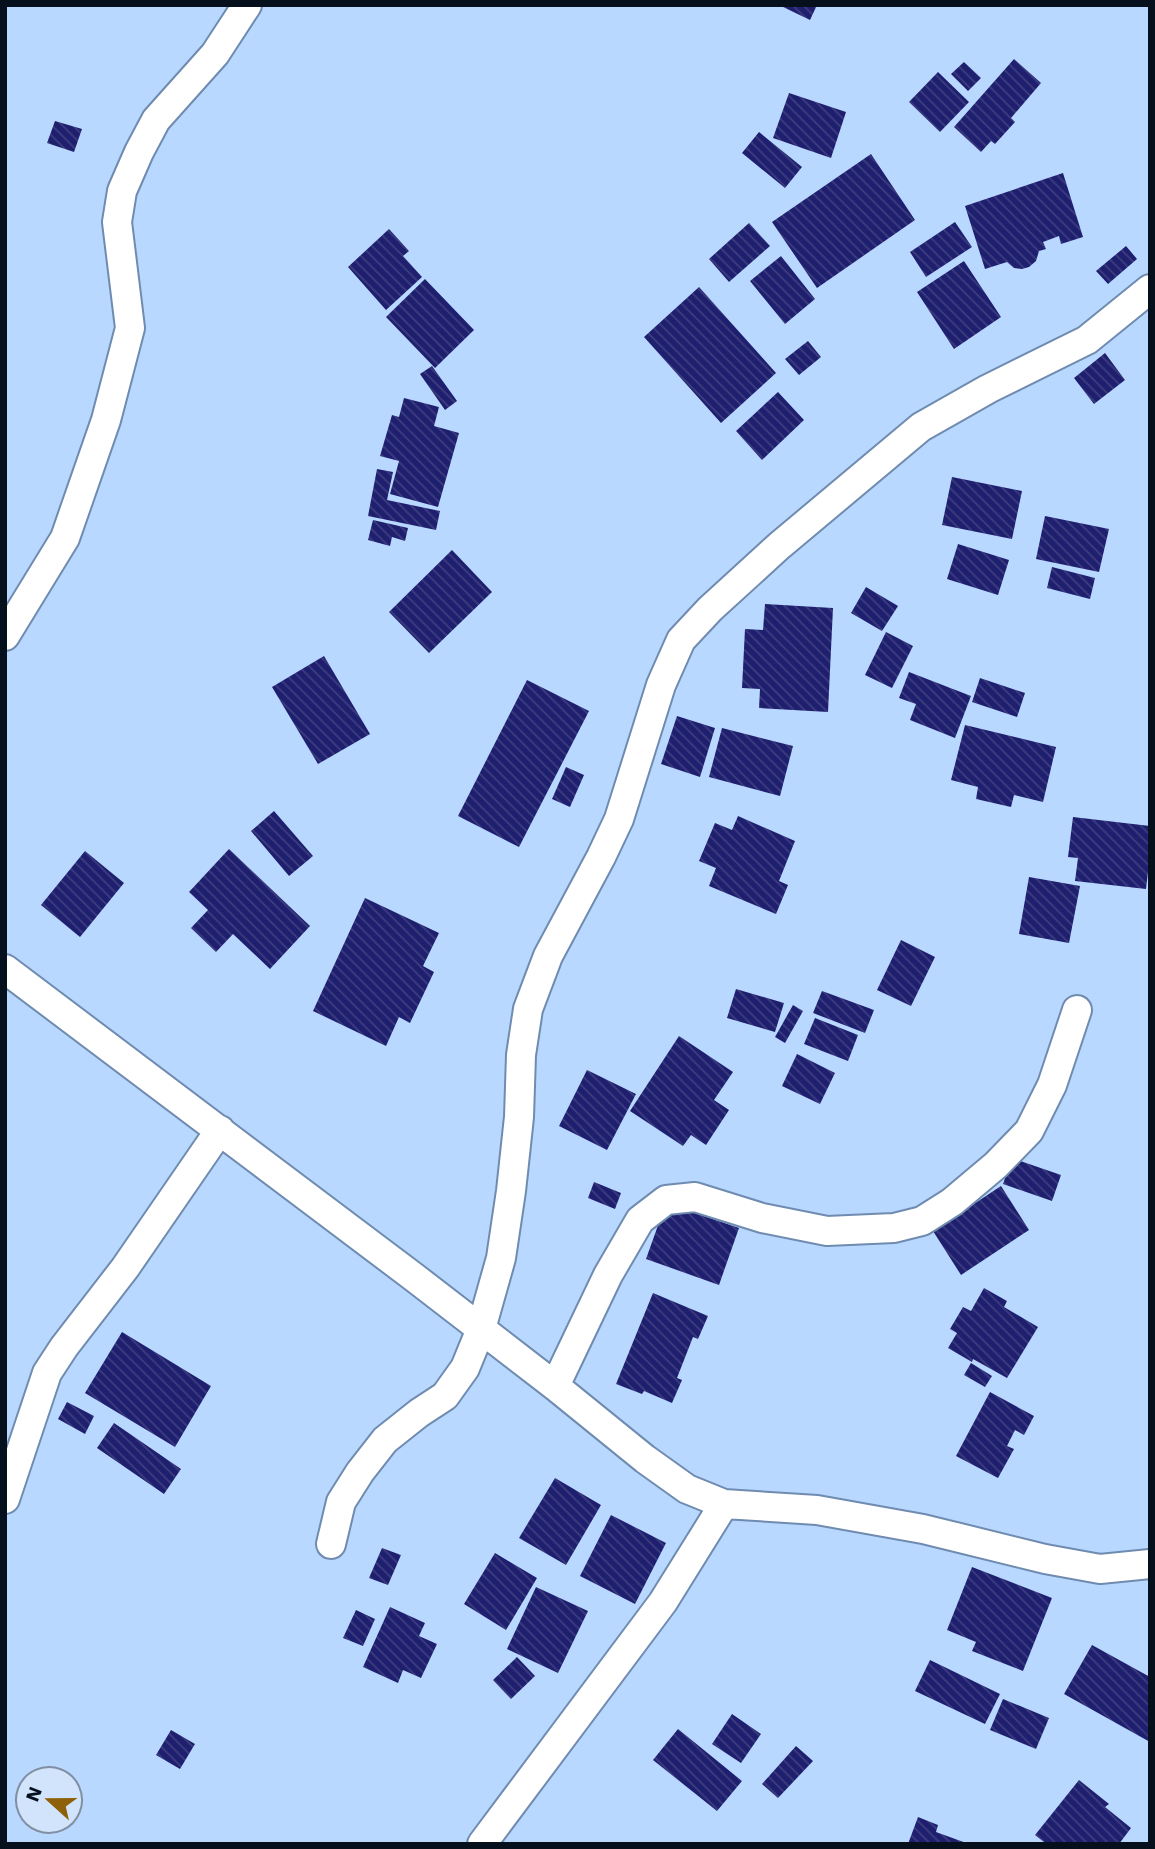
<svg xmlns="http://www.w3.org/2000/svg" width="1155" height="1849" viewBox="0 0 1155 1849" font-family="'Work Sans',sans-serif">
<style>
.building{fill:url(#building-back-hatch)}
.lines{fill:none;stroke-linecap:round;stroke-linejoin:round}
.minor-casing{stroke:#6f8baf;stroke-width:32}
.minor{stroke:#fff;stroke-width:28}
</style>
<defs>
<pattern id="building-back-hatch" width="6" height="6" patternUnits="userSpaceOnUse" patternTransform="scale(1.75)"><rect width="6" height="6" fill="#1f1f6f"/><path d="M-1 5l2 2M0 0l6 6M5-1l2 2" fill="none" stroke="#3d3d7e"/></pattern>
</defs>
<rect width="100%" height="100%" fill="#b9d8ff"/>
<path class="building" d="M779,5H817L810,20Z
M1014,59L1041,83L1011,118L1015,122L995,144L991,141L981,152L954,127Z
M964,62L981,78L968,91L951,74Z
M938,72L969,102L940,132L909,102Z
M789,93L846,112L831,158L773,138Z
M55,121L82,129L74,152L47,143Z
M759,132L802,167L785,188L742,153Z
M871,154L915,220L817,288L772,222Z
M1063,173L1083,237L1061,244L1059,236L1043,242L1046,249L1039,251L1036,261L1029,267L1022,269L1014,268L1007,262L985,269L965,206Z
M955,222L972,247L926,277L910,252Z
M749,223L770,246L729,282L709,259Z
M389,229L409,251L403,256L422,277L386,310L348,267Z
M1126,246L1137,259L1108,284L1096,271Z
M781,256L815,299L785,324L750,281Z
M964,261L1001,317L954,349L917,292Z
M425,279L474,330L435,368L386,317Z
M699,287L776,373L721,423L644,337Z
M808,341L821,357L799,375L785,359Z
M1105,353L1125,380L1094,404L1074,378Z
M432,366L457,401L445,410L420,374Z
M778,392L804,420L762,460L736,431Z
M404,398L439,407L434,426L459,433L438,507L390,494L399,461L380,456L392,415L399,417Z
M377,469L393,472L387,500L440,511L436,530L368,516Z
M952,477L1022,491L1012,539L942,525Z
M1045,516L1109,529L1099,572L1036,559Z
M373,520L408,528L405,541L392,537L390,546L368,540Z
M958,544L1009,560L998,595L947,579Z
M452,550L492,592L429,653L389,612Z
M1052,567L1095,578L1090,599L1047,588Z
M866,587L898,606L882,631L851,613Z
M765,604L833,608L828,712L759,708L760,689L742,688L745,629L763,630Z
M886,632L913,646L892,688L865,675Z
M324,656L370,734L318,764L272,687Z
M909,672L971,696L955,738L910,720L916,704L899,698Z
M980,678L1025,693L1017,717L972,702Z
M527,680L589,711L519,847L458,816Z
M677,716L715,728L700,777L661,764Z
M965,725L1056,747L1043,802L1014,795L1011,807L976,799L978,787L951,780Z
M722,728L793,746L780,796L709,777Z
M566,767L584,775L570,807L552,799Z
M274,811L313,856L289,876L251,831Z
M738,816L795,841L779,881L788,885L776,914L709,886L716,868L699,861L715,823L732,830Z
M1073,817L1150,826V855L1146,889L1075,881L1078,858L1068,857Z
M229,849L310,926L270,969L233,934L216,952L191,928L208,910L189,892Z
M85,851L124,883L80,937L41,905Z
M1029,877L1080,886L1069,943L1019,934Z
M365,898L439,933L423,966L434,972L410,1023L399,1017L386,1046L313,1011Z
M901,940L935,957L911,1006L877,990Z
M736,989L784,1003L775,1032L727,1018Z
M822,991L874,1010L865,1033L813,1013Z
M793,1005L803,1011L785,1043L775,1037Z
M815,1018L858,1035L848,1061L804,1044Z
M679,1036L733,1072L714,1100L729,1110L706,1145L691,1135L683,1146L630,1111Z
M797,1054L835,1073L820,1104L782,1086Z
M587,1070L636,1094L607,1150L559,1126Z
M1012,1158L1061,1175L1052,1201L1003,1184Z
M594,1182L621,1193L615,1209L588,1198Z
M1001,1186L1029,1230L961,1275L933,1231Z
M666,1203L739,1228L719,1285L646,1259Z
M984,1288L1007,1301L1004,1307L1038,1327L1007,1378L973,1359L972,1362L948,1348L957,1333L950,1329L963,1307L971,1311Z
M653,1293L708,1316L698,1339L693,1337L677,1378L682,1380L672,1403L644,1391L642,1394L616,1384Z
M122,1332L211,1386L175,1447L85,1393Z
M971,1363L992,1376L985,1387L964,1375Z
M990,1392L1034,1416L1024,1435L1015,1430L1007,1446L1014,1449L998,1478L956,1456Z
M67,1402L94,1416L85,1434L58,1419Z
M114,1423L181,1469L164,1494L97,1448Z
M555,1478L601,1505L566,1565L519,1538Z
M611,1515L666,1543L635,1604L580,1576Z
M382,1548L401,1555L388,1585L369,1578Z
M495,1553L537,1578L506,1630L464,1604Z
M972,1567L1052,1598L1023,1671L972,1651L976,1642L947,1630Z
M536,1587L588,1611L558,1673L507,1649Z
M390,1607L425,1623L419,1636L437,1644L421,1678L403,1670L398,1683L363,1667Z
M356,1610L375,1619L363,1646L343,1638Z
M1092,1645L1150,1677V1742L1064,1694Z
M517,1657L535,1676L511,1699L493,1680Z
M930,1660L1000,1694L985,1724L915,1691Z
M1003,1699L1049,1718L1036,1749L990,1730Z
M732,1714L761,1734L741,1763L712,1744Z
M678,1729L742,1781L717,1811L653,1760Z
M171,1730L195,1744L180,1769L156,1755Z
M796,1746L813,1761L778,1798L762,1784Z
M1079,1780L1109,1804L1105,1807L1131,1828L1119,1844H1043L1044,1842L1035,1835Z
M918,1817L938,1825L936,1832L969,1844H908Z"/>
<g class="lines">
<g class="minor-casing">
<path id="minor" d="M5,636L65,538L106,420L130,328L117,222L122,191L139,152L156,120L215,54L247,5
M5,969L415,1278L555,1386L645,1459L687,1489L724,1504L817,1510L923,1529L1045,1559L1100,1569L1150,1564
M555,1386L608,1275L640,1220L666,1200L695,1197L762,1218L827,1231L894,1228L922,1221L952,1202L996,1165L1029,1131L1052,1085L1077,1010
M5,1499L47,1373L64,1347L125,1268L220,1130
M331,1544L341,1502L360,1472L385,1440L419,1413L445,1396L465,1368L481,1329L501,1258L511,1191L519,1117L521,1055L528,1009L548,956L601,857L619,819L661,685L681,640L710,609L779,546L921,427L988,389L1087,340L1150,289
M482,1844L663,1602L724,1504"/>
</g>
<use href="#minor" class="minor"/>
</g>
<rect width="1155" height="1849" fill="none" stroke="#06101d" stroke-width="14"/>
<g transform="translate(49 1800) rotate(291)"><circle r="33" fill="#d1e4fc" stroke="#808fa3" stroke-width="2"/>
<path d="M0-5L12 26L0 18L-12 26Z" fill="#8e6009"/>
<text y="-10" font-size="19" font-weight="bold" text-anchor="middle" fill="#06101d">N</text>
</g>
</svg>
